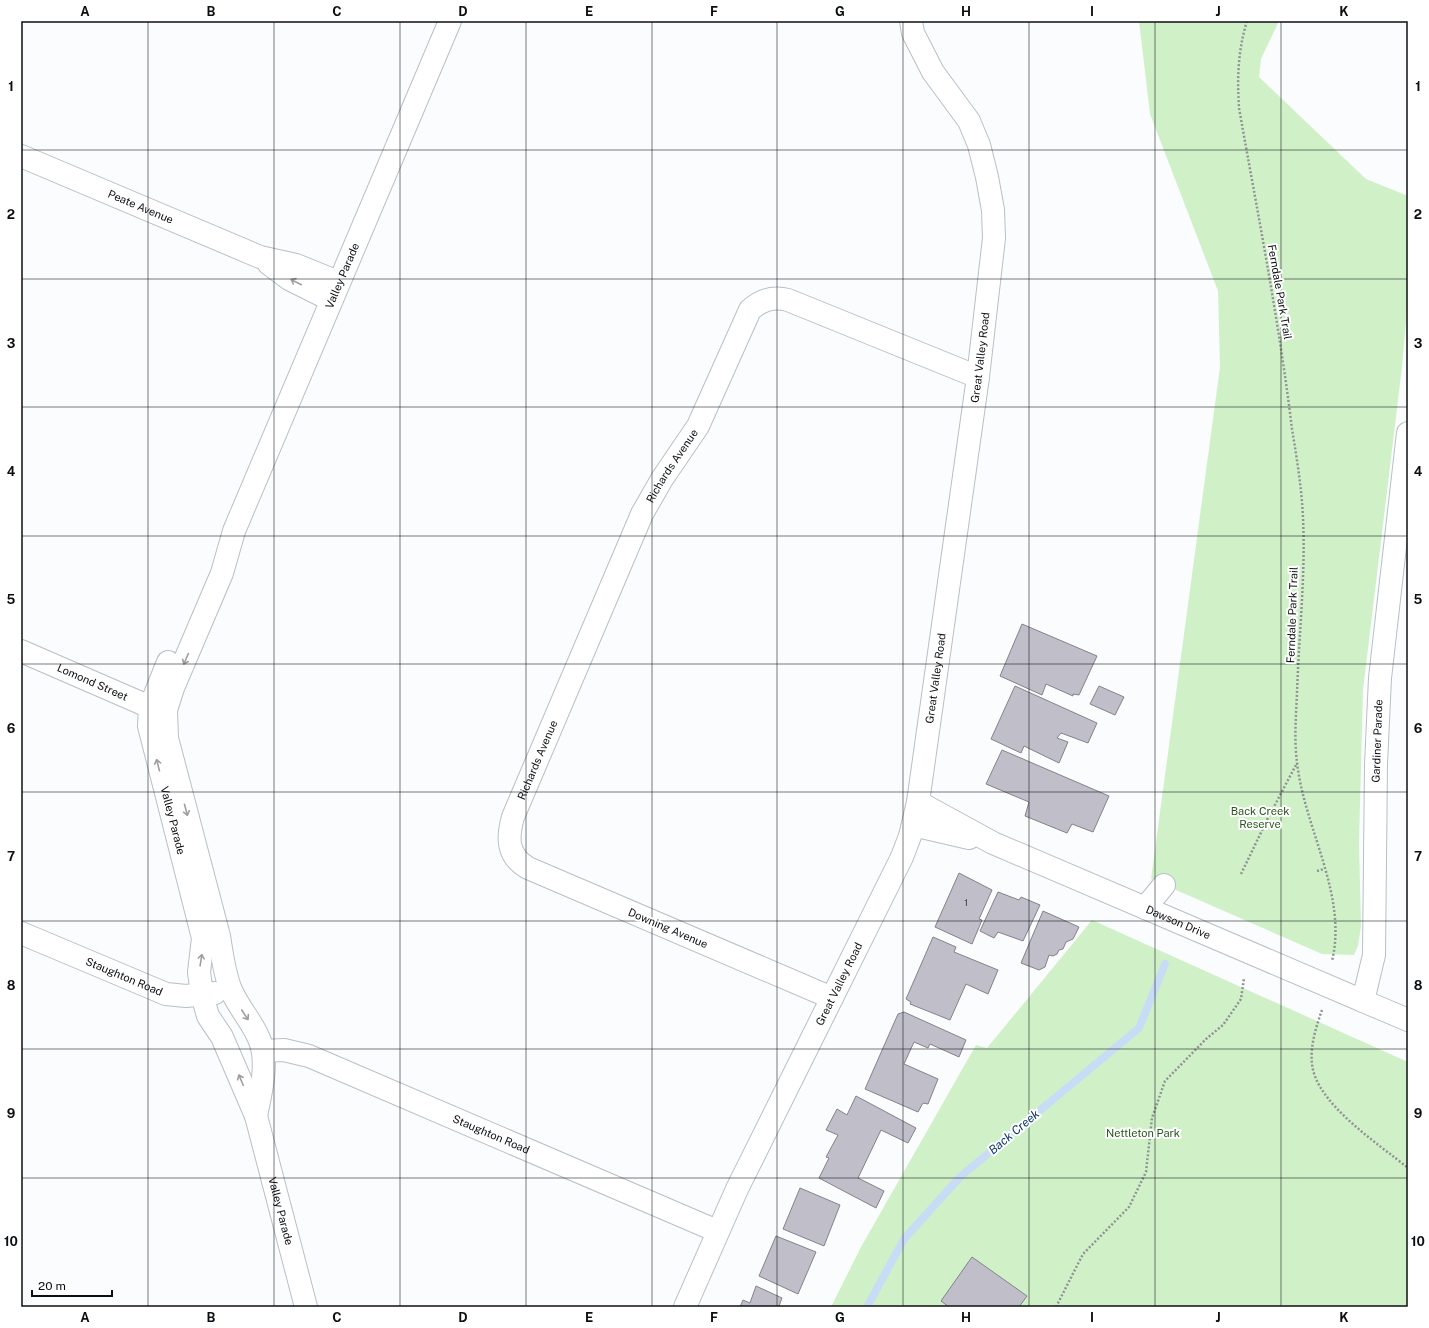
<svg xmlns="http://www.w3.org/2000/svg" width="1429" height="1328" viewBox="0 0 1429 1328" font-family="'Public Sans',sans-serif">
<style>
.green{fill:#d0f1c8}
.lines{fill:none;stroke-linecap:round;stroke-linejoin:round}
.stream{stroke:#c9dcf5;stroke-width:8}
.building{fill:#c0bec9;stroke:#83818c}
.minor-casing{stroke:#b6c0c8;stroke-width:24}
.path{stroke:#909294;stroke-width:2.5;stroke-dasharray:2 2;stroke-linecap:butt}
.minor{stroke:#fff;stroke-width:22}
.oneway{stroke:#9e9fa0}
.grid{fill:none;stroke:#0c0f12;stroke-width:1;stroke-opacity:0.55}
.labels{text-anchor:middle;dominant-baseline:central;stroke-width:4;stroke-linejoin:round;paint-order:stroke}
.number-label{font-size:9px;fill:#393b40}
.street-label{font-size:11px;fill:#0c0f12;stroke:#fff}
.park-label{font-size:11px;fill:#275619;stroke:#fff}
.water-label{font-size:12px;font-style:italic;fill:#0a356b;stroke:#fff}
.neatline{fill:none;stroke:#0c0f12;stroke-width:1.5}
.grid-label{font-size:13px;text-anchor:middle;font-weight:bold;fill:#0c0f12}
</style>
<rect width="100%" height="100%" fill="#fafcfd"/>
<path class="green" d="M1139,21H1279L1261,59L1259,77L1366,179L1408,196V298L1402,367L1363,690L1359,843L1361,926L1358,946L1354,955L1322,954L1151,879L1220,367L1218,291L1150,114Z
M1092,920L1408,1062V1307H831L861,1247L976,1045L987,1048Z"/>
<g class="lines">
<path class="stream" d="M867,1307L904,1239L960,1177L1139,1028L1165,964"/>
</g>
<path class="building" d="M1022,624L1097,656L1079,695L1073,694V696L1046,684L1042,695L1000,676Z
M1015,686L1097,723L1088,743L1061,733L1057,738L1068,742L1059,763L1024,746L1021,753L991,739Z
M1099,686L1124,697L1115,715L1090,704Z
M1002,750L1109,796L1093,832L1072,824L1067,833L1025,816L1029,802L986,784Z
M959,873L992,890L979,919L982,920L972,944L935,927Z
M998,892L1019,900L1021,897L1040,905L1023,941L998,932L994,938L980,931Z
M1043,911L1079,927L1073,939L1066,942L1063,949L1059,950L1057,954L1053,956L1049,955L1045,967L1039,970L1021,963Z
M933,937L956,947L954,952L998,970L988,994L966,984L950,1020L910,1004L911,1002L906,999Z
M904,1012L966,1040L959,1057L930,1044L928,1048L914,1042L904,1064L938,1079L928,1104L923,1103L918,1112L865,1089L898,1014Z
M856,1096L916,1128L908,1143L881,1130L858,1178L884,1191L876,1208L819,1178L829,1158L826,1157L838,1135L826,1130L837,1109L847,1115Z
M800,1188L840,1205L824,1246L783,1229Z
M776,1236L816,1252L798,1294L759,1276Z
M972,1257L1027,1296L1019,1307H949L941,1301Z
M756,1286L782,1298L779,1306L782,1307H740L743,1300L750,1303Z"/>
<g class="lines">
<g class="minor-casing">
<g id="minor">
<path id="s1" d="M21,156L260,257L296,265L338,282"/>
<path d="M269,264L289,279L331,300"/>
<path d="M1408,433L1380,678L1376,764L1374,955L1363,1001L1408,1020"/>
<path id="s2" d="M21,651L150,707L164,710"/>
<path id="s3" d="M168,662L150,707L149,726L203,938L199,972L202,995L208,1016L222,1037L256,1116L306,1307"/>
<path id="s4" d="M918,802L993,843L1363,1001"/>
<path d="M913,825L969,838"/>
<path d="M1145,908L1164,885"/>
<path id="s5" d="M21,933L166,994L186,996L215,993"/>
<path id="s6" d="M832,998L528,868C507,856 507,838 513,817L642,514L662,479L698,426L750,310C761,300 773,296 788,300L978,377"/>
<path id="s7" d="M263,1051L284,1050L309,1056L717,1231"/>
<path id="s8" d="M256,1116C260,1095 266,1074 263,1053C260,1030 240,1011 231,990C224,973 222,954 219,936L167,738L166,710L173,688L222,573L234,531L450,21"/>
<path id="s9" d="M685,1307L737,1189L902,857L910,836L918,802L978,377L994,238L993,210L987,177L979,145L969,121L933,72L913,33L911,21"/>
</g>
</g>
<path class="path" d="M1247,21C1238,50 1237,78 1239,108C1258,215 1279,321 1292,429C1296,453 1300,478 1302,502C1307,564 1299,630 1297,693C1296,716 1294,739 1297,762C1304,828 1348,895 1332,961
M1317,871L1324,869
M1241,874L1268,818L1297,763
M1322,1010C1316,1027 1310,1046 1312,1064C1316,1104 1379,1144 1408,1168
M1056,1307L1083,1254L1129,1207L1146,1172L1152,1118L1165,1081L1206,1039L1223,1025L1241,999L1244,978"/>
<use href="#minor" class="minor"/>
</g>
<defs><path id="oneway-shaft" d="M-6 0H5M1.5-3L5.5 0L1.5 3" fill="none" stroke-width="1.6" stroke-linecap="round" stroke-linejoin="round"/></defs>
<g class="oneway">
<use href="#oneway-shaft" transform="translate(296 282) rotate(-153)"/>
<use href="#oneway-shaft" transform="translate(186 659) rotate(113)"/>
<use href="#oneway-shaft" transform="translate(158 765) rotate(-104)"/>
<use href="#oneway-shaft" transform="translate(186 810) rotate(75)"/>
<use href="#oneway-shaft" transform="translate(201 960) rotate(-81)"/>
<use href="#oneway-shaft" transform="translate(245 1015) rotate(57)"/>
<use href="#oneway-shaft" transform="translate(241 1080) rotate(-113)"/>
</g>
<path class="grid" d="M148,21V1307M274,21V1307M400,21V1307M526,21V1307M652,21V1307M777,21V1307M903,21V1307M1029,21V1307M1155,21V1307M1281,21V1307M21,150H1408M21,279H1408M21,407H1408M21,536H1408M21,664H1408M21,792H1408M21,921H1408M21,1049H1408M21,1178H1408"/>
<g class="labels">
<g class="number-label">
<text x="966" y="902">1</text>
</g>
<g class="street-label">
<text stroke="none"><textPath href="#s1" startOffset="130">Peate Avenue</textPath></text>
<text stroke="none"><textPath href="#s8" startOffset="892">Valley Parade</textPath></text>
<text transform="translate(1280 292) rotate(80)">Ferndale Park Trail</text>
<text stroke="none"><textPath href="#s9" startOffset="1006">Great Valley Road</textPath></text>
<text stroke="none"><textPath href="#s6" startOffset="775">Richards Avenue</textPath></text>
<text transform="translate(1292 615) rotate(-88)">Ferndale Park Trail</text>
<text stroke="none"><textPath href="#s9" startOffset="682">Great Valley Road</textPath></text>
<text stroke="none"><textPath href="#s2" startOffset="78">Lomond Street</textPath></text>
<text transform="translate(1377 741) rotate(-88)">Gardiner Parade</text>
<text stroke="none"><textPath href="#s6" startOffset="451">Richards Avenue</textPath></text>
<text stroke="none"><textPath href="#s3" startOffset="165">Valley Parade</textPath></text>
<text stroke="none"><textPath href="#s4" startOffset="287">Dawson Drive</textPath></text>
<text transform="translate(668 928) rotate(23)">Downing Avenue</text>
<text stroke="none"><textPath href="#s5" startOffset="112">Staughton Road</textPath></text>
<text stroke="none"><textPath href="#s9" startOffset="358">Great Valley Road</textPath></text>
<text stroke="none"><textPath href="#s7" startOffset="245">Staughton Road</textPath></text>
<text stroke="none"><textPath href="#s3" startOffset="575">Valley Parade</textPath></text>
</g>
<g class="park-label">
<text x="1260" y="811">Back Creek<tspan x="1260" dy="13">Reserve</tspan></text>
<text x="1143" y="1133">Nettleton Park</text>
</g>
<g class="water-label">
<text transform="translate(1014 1132) rotate(-40)">Back Creek</text>
</g>
</g>
<rect width="1429" height="1328" fill="none" stroke="#ffffff" stroke-width="44"/>
<path d="M32 1290v6h80v-6" fill="none" stroke="#0c0f12" stroke-width="2"/>
<text x="38" y="1290" font-size="12" fill="#0c0f12" stroke="#ffffff" stroke-width="3" paint-order="stroke">20 m</text>
<rect x="22" y="22" width="1385" height="1284" class="neatline"/>
<g class="grid-label">
<text x="85" y="16">A</text>
<text x="211" y="16">B</text>
<text x="337" y="16">C</text>
<text x="463" y="16">D</text>
<text x="589" y="16">E</text>
<text x="714" y="16">F</text>
<text x="840" y="16">G</text>
<text x="966" y="16">H</text>
<text x="1092" y="16">I</text>
<text x="1218" y="16">J</text>
<text x="1344" y="16">K</text>
<text x="11" y="91">1</text>
<text x="1418" y="91">1</text>
<text x="11" y="219">2</text>
<text x="1418" y="219">2</text>
<text x="11" y="348">3</text>
<text x="1418" y="348">3</text>
<text x="11" y="476">4</text>
<text x="1418" y="476">4</text>
<text x="11" y="604">5</text>
<text x="1418" y="604">5</text>
<text x="11" y="733">6</text>
<text x="1418" y="733">6</text>
<text x="11" y="861">7</text>
<text x="1418" y="861">7</text>
<text x="11" y="990">8</text>
<text x="1418" y="990">8</text>
<text x="11" y="1118">9</text>
<text x="1418" y="1118">9</text>
<text x="11" y="1246">10</text>
<text x="1418" y="1246">10</text>
<text x="85" y="1322">A</text>
<text x="211" y="1322">B</text>
<text x="337" y="1322">C</text>
<text x="463" y="1322">D</text>
<text x="589" y="1322">E</text>
<text x="714" y="1322">F</text>
<text x="840" y="1322">G</text>
<text x="966" y="1322">H</text>
<text x="1092" y="1322">I</text>
<text x="1218" y="1322">J</text>
<text x="1344" y="1322">K</text>
</g>
</svg>
